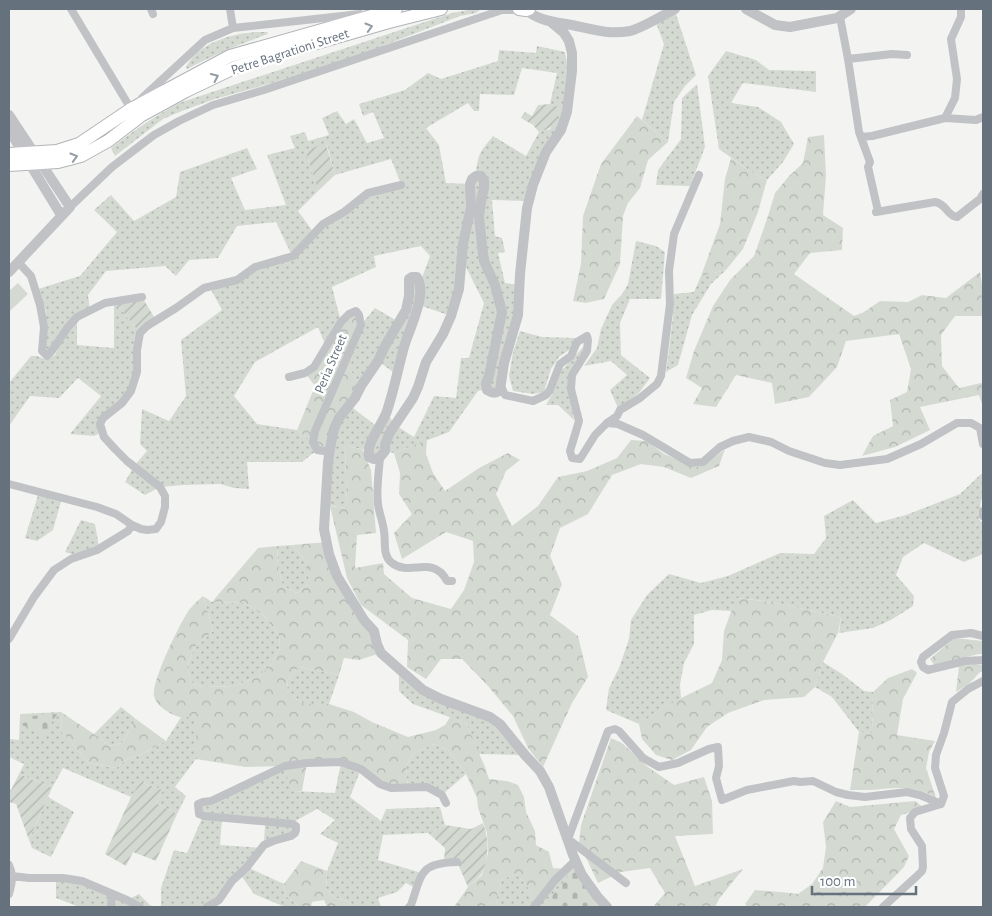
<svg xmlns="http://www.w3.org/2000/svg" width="992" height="916" viewBox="0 0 992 916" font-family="'Alegreya Sans',sans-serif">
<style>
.grass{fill:url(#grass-dots);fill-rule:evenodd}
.forest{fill:url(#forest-crowns)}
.cemetery{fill:url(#cemetery-stones)}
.park{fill:#d4dad2}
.garden{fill:url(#garden-furrows)}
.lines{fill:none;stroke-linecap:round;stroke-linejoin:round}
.primary-casing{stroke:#b1b4b8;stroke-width:14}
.minor{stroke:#c0c2c5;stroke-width:8}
.tertiary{stroke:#c0c2c5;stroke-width:10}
.primary{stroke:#fff;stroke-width:12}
.oneway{stroke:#949ca5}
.labels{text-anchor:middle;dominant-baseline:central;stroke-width:5;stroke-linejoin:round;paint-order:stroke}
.street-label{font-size:14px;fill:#66717e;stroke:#fff}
</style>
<defs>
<pattern id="grass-dots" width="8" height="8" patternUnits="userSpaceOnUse" patternTransform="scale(1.25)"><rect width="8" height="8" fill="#d4dad2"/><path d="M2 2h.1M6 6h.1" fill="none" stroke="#b0b5b0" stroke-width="1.8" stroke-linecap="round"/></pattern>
<pattern id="forest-crowns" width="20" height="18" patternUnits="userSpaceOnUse" patternTransform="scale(1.25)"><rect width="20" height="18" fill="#d4dad2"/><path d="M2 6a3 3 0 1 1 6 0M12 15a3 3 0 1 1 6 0" fill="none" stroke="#b0b5b0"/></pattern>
<pattern id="cemetery-stones" width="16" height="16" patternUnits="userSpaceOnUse" patternTransform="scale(1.25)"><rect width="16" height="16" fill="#d4dad2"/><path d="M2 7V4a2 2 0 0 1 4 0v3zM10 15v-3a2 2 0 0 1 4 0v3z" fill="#b0b5b0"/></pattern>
<pattern id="garden-furrows" width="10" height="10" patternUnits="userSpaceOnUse" patternTransform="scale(1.25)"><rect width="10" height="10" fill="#d4dad2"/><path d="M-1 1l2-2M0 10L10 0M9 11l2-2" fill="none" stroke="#b0b5b0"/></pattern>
</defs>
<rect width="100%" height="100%" fill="#f3f4f1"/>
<path class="grass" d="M474,9H481L476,13L460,16L375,49L275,82L215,99L182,111L163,119L115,156L111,148C133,131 155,116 179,103L452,13Z
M676,14L696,75L685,86L674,102L668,142L642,120L664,44L656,23Z
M256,32H267L268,34C240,44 213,55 187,69L186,67C188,64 190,60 193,57C209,40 233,34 256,32Z
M537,46L565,52L569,72L565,110L525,201L492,200L495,236L502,238L505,252L498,253L505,283L520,285L501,386L478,391L449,432L394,453L385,451L374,459L368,450L345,446L347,508L326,505L331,443L349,405L379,428L387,413L395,425L414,437L434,396L456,398L461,358H469L484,303L462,259L451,316L419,305L397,375L378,361L361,386L345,362L361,325L375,308L399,322L409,283H420L430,256L421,246L374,256L376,267L332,287L341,322L326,347L318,327L255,362L234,396L257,424L297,430L313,442L317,450L302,462H247L249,489L234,488L220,484L184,485L160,487L145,495L125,482L134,466L147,451L140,444L142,409L169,421L186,396L181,340L222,310L209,286L237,280L255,267L292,256L276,222L237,226L218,258L189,260L176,276L165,266L106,271L88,295L90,310L77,317V345L114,348V301L140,333L131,391L103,418L102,432L94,436L70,434L101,396L78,378L59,398L30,396L9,426V383L31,356H37L47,360L55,355L67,329L50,351H45L46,312L38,289L80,276L117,232L94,210L111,195L134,221L176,197L180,172L247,148L257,169L231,178L245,210L286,205L267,155L295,148L290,136L305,132L308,141L329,135L322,118L337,111L346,124L354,119L367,143L384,138L373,112L363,116L359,104L405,90L428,73L441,79L498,61L499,50L536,53ZM522,68L557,73L550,104L559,107L550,129L539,132L526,156L493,136C487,144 480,150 478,160C475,171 478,173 470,184L446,183L439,145L426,128L468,103L474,111H479L480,94L514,95ZM327,145L335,175L391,159L401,184L368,193L314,233L298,211L318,191L305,150Z
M726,51L756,60L769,70L816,71V92L743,83L731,103L758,107L781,122L794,144L783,162L767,180L750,171L719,149L708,76Z
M697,84L705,147L690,186L656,185L658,170L681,139L682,98Z
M636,241L656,246L665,252L661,299H630L620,323L621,355L650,378L639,393L618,408L610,390L627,375L611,361L584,366L597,348L601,329L612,305L623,293L628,284Z
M726,270L711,284L692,315L678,365L666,372L673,317L674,294L694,292L701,276Z
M520,331L542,337L576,338L572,348L559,357L551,369L544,392L533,394L513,391L509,376L513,352Z
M584,346L585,349L569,393L574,420L558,405H546L554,391L562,370Z
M981,474H983V499L981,500L979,519L983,524V554L964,562L924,543L903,557L896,575L914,596L913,606L891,620L873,628L839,633L841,617L772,602L737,598L731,611L712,610L694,615V644L684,663L680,685L681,698L639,724L606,710L609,688L619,668L629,639L631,620L647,595L669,574L701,583L728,576L780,553L814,554L826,538L824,516L853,500L876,523L906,515L960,494Z
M39,492L62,498L53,530L37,541L25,538Z
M81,520L95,524L99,547L77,556L65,552Z
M292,545L308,563V584L297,593L283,586L278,567L277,546Z
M203,596L212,602L245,603L264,616L279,635L280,648L270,666L257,677L234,686L202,687L191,682L187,666L195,647L213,631L209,616Z
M823,662L842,674L864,691L873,692L872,734L859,732L832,697L815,687Z
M299,667L339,675L329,704H304L287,691L288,679Z
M399,669L416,683L490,717L525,755L479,754L466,723L413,704L399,691Z
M121,707L136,719L122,743L109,746L94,734Z
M61,712L62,732L89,763L116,768L126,760L142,754L166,741L181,717L196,716V759L175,787L186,796L177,814L156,803L163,790L140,782L131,797L63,768L52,788L19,774L24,764L9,757V739L19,740L20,714Z
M434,744L448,750L466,774L442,795L427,787L408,788L406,766L414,753Z
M341,762L361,769L350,797L381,821L386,809L440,807L445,825L428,833L383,835L378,860L422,873L417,889L406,883L397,892L378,898L381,907H352L350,902L334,897L326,889L327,871L338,843L320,834L335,820L317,809L290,824L296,830L264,845L265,822L222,818L220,845L262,848L247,867L284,884L286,896L300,907H285L254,894L240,874L212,907H161V888L174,850L187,853L203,816L198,804L285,766L293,791L335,793Z
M48,797L74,812L51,857L32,848L29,840Z
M576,860L575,868L550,900L551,907H499C495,895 498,891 502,879L517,874L529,889L534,906Z
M56,878H63L127,900L139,894L150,905L155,907H79L56,898Z"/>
<path class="forest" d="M637,116L668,142L648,160L640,188L628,203L623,216L620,264L604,299L586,303L573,301L581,264L583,216L601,164Z
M824,135L826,176L823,215L843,228L842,250L810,253L794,274L854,316L864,312L880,301L908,302L922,295L946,298L980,272L983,291V316H955L941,335L942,366L959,388L981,383L983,384V407L979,395L920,407L930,430L895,447L862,456L873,436L893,426L890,400L907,392L911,369L899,334L846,341L837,367L809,397L775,404L772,383L736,375L716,407L693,404L702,388L686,378L694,351L713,306L730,280L754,256L768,216L775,193L789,176L803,163L808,137Z
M731,158L750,171L767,180L758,212L743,249L726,270L701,276L720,224L725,179Z
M356,311L361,325L345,362L361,386L349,405L330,452L317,450L313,442L297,430L315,386L305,373L314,367L341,322Z
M427,440L426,454L433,473L445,491L479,468L508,453L520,460L506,471L496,494L512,526L538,506L558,477L587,471L617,458L631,440L647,441L664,454L696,467L708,462L725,449L719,466L691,478L664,467L641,464L612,475L588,514L560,528L550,556L562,584L550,615L578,636L588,677L572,703L543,767L528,748L513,716L488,686L462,659H441L426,679L407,667L408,640L361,605L347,578L330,506L347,508L345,446L362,449L371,470L376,533L357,535L355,568L383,563L384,574L412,598L451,609L464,590L474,562L473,541L446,532L402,559L394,533L412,514L399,494L400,473L394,453Z
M327,542L329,554L381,653L359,660L344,658L339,675L299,667L288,679L287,691L304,704H329L354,712L372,722L408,737L436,730L445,725L450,717L466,723L485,767L489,779L507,781L518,785L524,797L526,812L535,831L536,845L549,852L553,868L566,869L534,907L529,889L517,874L502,879C498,891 495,895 499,907H454L468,887L482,875L488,853L487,833L478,808L477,798L466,774L448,750L434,744L414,753L406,766L408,788H391L341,763H307L302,791H293L288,781L285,766L245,767L196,759V716C191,717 185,718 180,717C171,715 156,706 154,696C151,682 180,623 189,610C193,605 198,600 203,596L209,616L213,631L195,647L187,666L191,682L202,687L234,686L257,677L270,666L280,648L279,635L264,616L245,603L212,602L258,548L277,546L278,567L283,586L297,593L308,584V563L292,545Z
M736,598L772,602L841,617L838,633L823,662L815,687L804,697L764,700L728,713L707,727L691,750L672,760L656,755L642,739L639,724L675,701L712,683L722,660L724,631Z
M954,638L983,641V654H979L934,665L930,659Z
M975,664L983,665V672H980L970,683L956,692L959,666Z
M912,669L917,673L903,699L897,735L935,741L929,752L926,768L936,798C916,784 893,788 870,790C864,790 857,790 850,790L859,732L872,734L873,692L888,678Z
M61,712L94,734L109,746L122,743L136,719L166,741L142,754L126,760L116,768L89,763L62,732Z
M611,738L622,743L648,767L674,785L704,777L712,801L713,834L675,836L695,886L743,869L719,899L715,907H653L665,893L650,868L621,872L598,883L579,843L581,825Z
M836,801L850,807L915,801L924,808L901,815L894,829L909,856L904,867L865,907H748L745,904L755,890L781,892L798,894L812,884L823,868L826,847L823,822Z
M301,861L327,871L326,889L334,897L350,902L352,907H327L324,900L312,902L311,907H300L286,896L284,884Z"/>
<path class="cemetery" d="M57,714L44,735L22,725L20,717Z
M575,868L602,907H551L549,900Z"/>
<path class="park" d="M18,283L28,294L9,312V291Z"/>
<path class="garden" d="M550,104L559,107C558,122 554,128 539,132L533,125L521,118L525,112L532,116L538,105Z
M326,144L335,175L318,191L305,150Z
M142,297L156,320L140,333L114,301Z
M19,774L52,788L29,840L16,804L9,802V789L11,790Z
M140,782L163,790L156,803L177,814L156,861L133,852L126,866L105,854L131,797Z
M483,823C489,838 489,859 482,873C479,878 472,883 468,887L457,862H444L445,848L428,833L445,825L471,829Z"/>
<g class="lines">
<g class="primary-casing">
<path id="primary" d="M519,9L526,10L529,9
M9,154L57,151L79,144L131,109L230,56L396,9
M9,165L58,162L81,156L108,141L142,115L186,91L236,67L292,50L389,22L441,9"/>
</g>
<path class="minor" d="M71,9L131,109L134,106
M151,9L153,14
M230,9L233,28
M840,17L848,59L859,132L870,162L868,167L878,211
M848,59L892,54L907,55
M142,98L205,40L233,28L360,14
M945,118L955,98L957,79L951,39L961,17V9
M861,137L872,136L945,118L976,120L983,117
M70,207L112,167L154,135L179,121L213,105L264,90L502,10H521
M876,212L935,202C947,204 947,216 957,217L980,199L983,194
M18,262L31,276L40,305L44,327L42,351L47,356L51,352L68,327L77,317L105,303L142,297
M289,377L305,373L314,367L341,322L349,314L356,311L359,315L361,325L315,431L313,442L317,450L330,452
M501,386L505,395L533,401L546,395L550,390L560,364L571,356L577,342L587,336L588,340L587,351L572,375L571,389L579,421L570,451L572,458L580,459L595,435L607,423L617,416L620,410L640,398L657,384L661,376L670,304L669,271L674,234L699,175
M607,423L618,424L643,435L690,463L703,462L720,447L733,441L749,437L771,442L789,451L825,463L840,465L887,459L921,444L957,423H971L980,428L983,444
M380,457C379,472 376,489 378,504C379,513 383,522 384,531C386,541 382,556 392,563C410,577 433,554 447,581H452
M9,484L97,507L116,514L132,525L141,529L147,530L156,529L161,522L165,507V496L160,487L127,461L115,449L104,437L100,424L103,418L122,403L131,391L137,372V350L140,333L147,326L176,308L204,288L237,280L255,267L293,256L323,224L344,212L368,193L401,185
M983,511V516
M983,636L971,633L952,635L923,657L921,662L923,667L928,670L965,661L983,660
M9,639L34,597L54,570L71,559L97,550L128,531L132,525
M9,865C14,875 12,883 9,894
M12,876L29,878H63L82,881L127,900L140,907
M626,883L568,839L608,731L615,729L619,731L643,758L659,767L678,763L709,749L718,747L719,766L716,778L722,800L747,790L794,781L800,782L813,781L836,792L848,795L865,797L907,792L920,795L941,804
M111,907L112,894
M207,907L219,900L232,881L247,867L264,845L273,841L291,836L295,833L296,830V826L293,824L204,816L199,814L198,804L203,802L211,801L285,766L307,763L341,762L361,769L380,784L391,788L427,787L442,795L446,803
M409,907L411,905C422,874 419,863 457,862
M534,907L555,880L576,860
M883,907L917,876L922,871L923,867L922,846L911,829L910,818L915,812L941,804L944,796L935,768L936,755L944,733L952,702L968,689L983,681"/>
<path class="tertiary" d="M525,9C538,21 555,22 572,25C591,29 609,35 630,31C642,28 663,15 675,9
M746,9L775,25L790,27L837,18L851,9
M552,23L564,33L569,41L572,53V71L567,112L561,130L546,152L533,185L527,208L520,274L518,315L504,363L500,390C495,394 492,393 487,390L486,383L489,376L502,312L495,285L484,261L482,246L479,216L482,196L484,188V181L481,176H476L472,179L470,184L471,207L463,244L459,289L451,316L443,334L426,362L418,387L413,398L389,434L385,445V451L380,457L374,459L369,457C365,444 383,424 387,411C394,390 398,369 404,347C409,330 418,314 420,296C421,289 420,283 417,277H412L409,279V296L406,310L385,346L378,361L361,386L355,398L339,418L334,429L331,443L328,462L324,529L329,554L337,576L364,620L374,631L377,644L381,653L423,690L441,699L490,717L500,724L525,755L540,771L549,787L573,855L582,875L597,896L607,907
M9,115L70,207L9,272
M9,130L61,215"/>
<use href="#primary" class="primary"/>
</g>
<defs><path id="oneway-chevron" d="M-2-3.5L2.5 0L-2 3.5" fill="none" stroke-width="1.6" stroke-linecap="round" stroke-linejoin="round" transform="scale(1.25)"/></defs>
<g class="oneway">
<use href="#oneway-chevron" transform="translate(369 27) rotate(-16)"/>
<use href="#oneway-chevron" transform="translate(215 77) rotate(-25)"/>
<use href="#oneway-chevron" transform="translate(74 157) rotate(-16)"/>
</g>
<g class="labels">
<g class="street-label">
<text transform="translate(290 52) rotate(-18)">Petre Bagrationi Street</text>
<text transform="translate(331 364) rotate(-67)">Peria Street</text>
</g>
</g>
<rect width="992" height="916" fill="none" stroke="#66717e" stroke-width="20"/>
<path d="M812 886v8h104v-8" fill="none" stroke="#66717e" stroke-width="2.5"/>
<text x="820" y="886" font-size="15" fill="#66717e" stroke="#ffffff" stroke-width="4" paint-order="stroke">100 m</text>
</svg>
